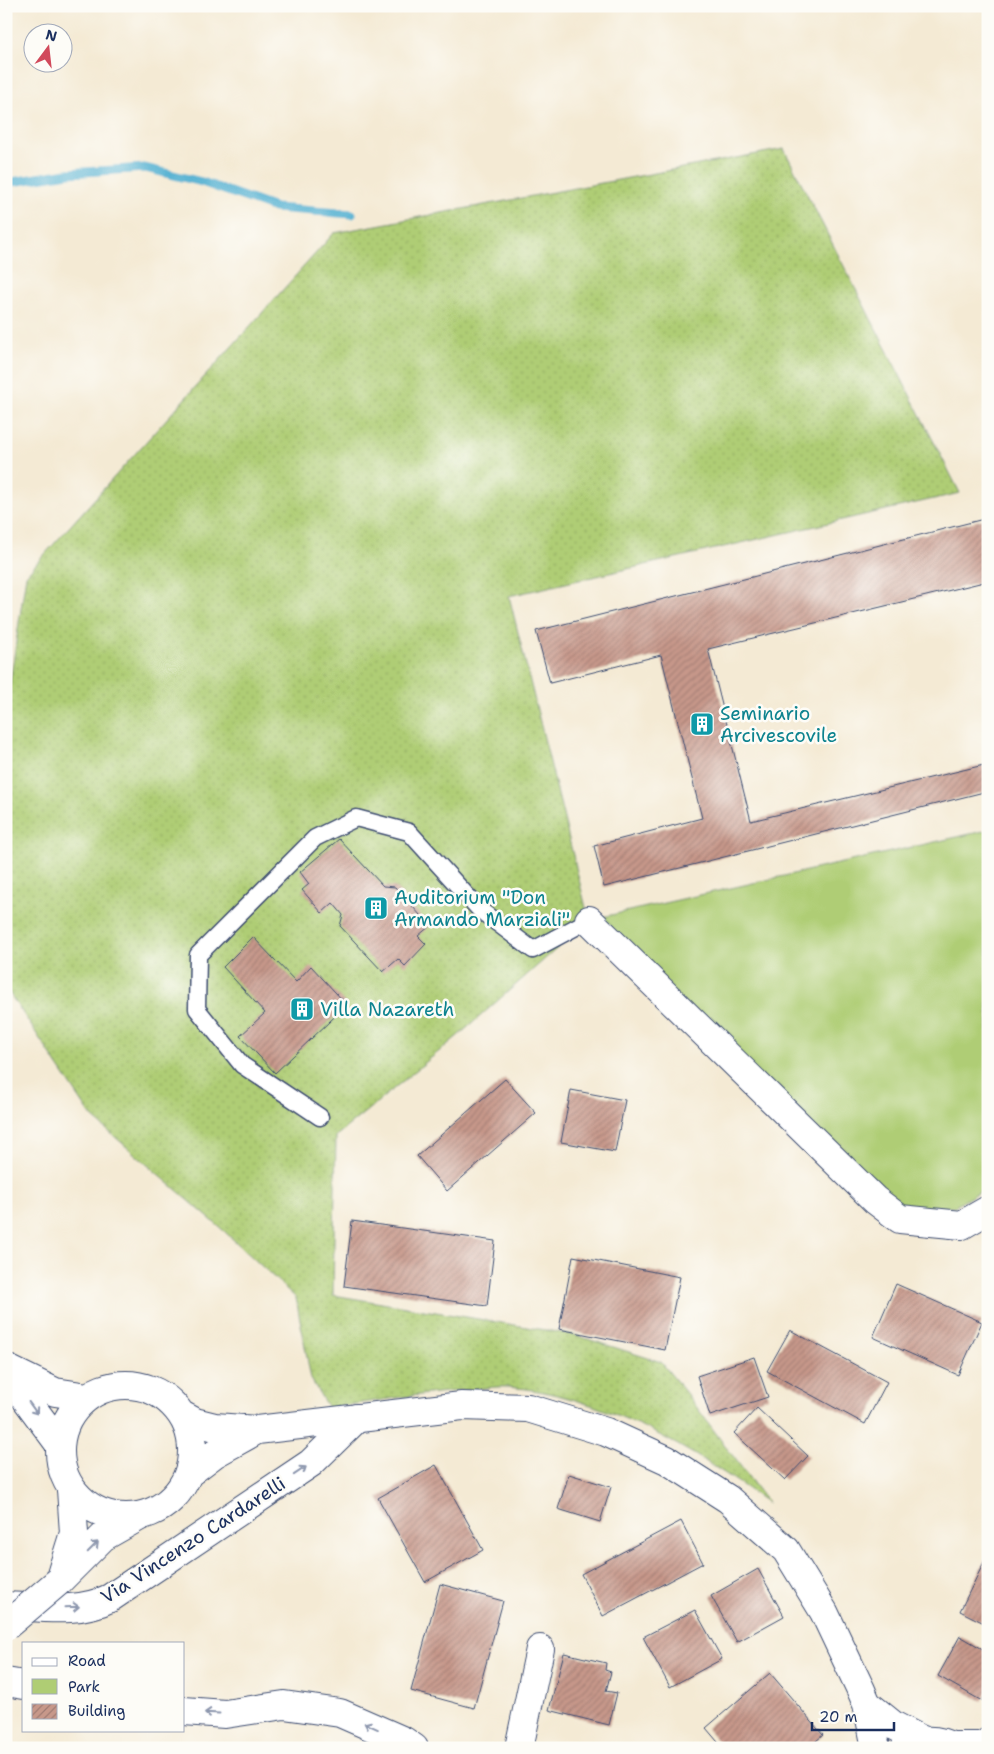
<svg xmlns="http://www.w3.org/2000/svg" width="994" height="1754" viewBox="0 0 994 1754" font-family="'Shantell Sans',sans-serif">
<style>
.grass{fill:url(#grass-dots);stroke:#657e69}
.park{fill:#afcd74;stroke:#657e69}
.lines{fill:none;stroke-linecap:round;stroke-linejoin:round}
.stream{stroke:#52b0d1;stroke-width:9}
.building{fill:url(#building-hatch)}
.service-casing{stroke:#3c4b70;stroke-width:19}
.minor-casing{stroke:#3c4b70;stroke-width:30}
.tertiary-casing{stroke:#3c4b70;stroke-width:30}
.secondary-casing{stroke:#3c4b70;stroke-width:30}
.primary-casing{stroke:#3c4b70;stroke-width:30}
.service{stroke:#fff;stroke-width:16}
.minor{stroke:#fff;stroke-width:28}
.tertiary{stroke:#fff;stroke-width:28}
.secondary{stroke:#fff;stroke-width:28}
.primary{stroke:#fff;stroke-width:28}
.tertiary-bridge-casing{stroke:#3c4b70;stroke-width:30;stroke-linecap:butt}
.tertiary-bridge{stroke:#fff;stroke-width:28}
.oneway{stroke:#8d97ae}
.labels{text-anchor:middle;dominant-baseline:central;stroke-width:5;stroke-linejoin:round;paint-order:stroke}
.culture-label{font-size:19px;fill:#0d838f;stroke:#fdfcf7;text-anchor:start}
.street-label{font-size:19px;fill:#1b2f5e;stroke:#fdfcf7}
</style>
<defs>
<pattern id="grass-dots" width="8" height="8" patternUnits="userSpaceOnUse" patternTransform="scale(1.25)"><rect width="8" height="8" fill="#afcd74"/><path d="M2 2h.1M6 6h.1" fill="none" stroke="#96b067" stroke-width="1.8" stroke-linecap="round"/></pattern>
<pattern id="building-hatch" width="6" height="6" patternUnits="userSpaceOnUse" patternTransform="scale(1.25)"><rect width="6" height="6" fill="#c7988a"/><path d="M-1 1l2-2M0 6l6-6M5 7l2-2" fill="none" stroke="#a17c74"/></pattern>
</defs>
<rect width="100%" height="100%" fill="#fdfcf7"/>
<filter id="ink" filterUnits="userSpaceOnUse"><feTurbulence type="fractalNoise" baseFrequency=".02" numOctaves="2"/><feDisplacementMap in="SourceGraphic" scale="10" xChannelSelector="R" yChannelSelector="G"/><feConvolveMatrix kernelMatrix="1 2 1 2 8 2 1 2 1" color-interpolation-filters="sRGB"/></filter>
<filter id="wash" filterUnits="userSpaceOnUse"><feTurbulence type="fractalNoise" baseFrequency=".0096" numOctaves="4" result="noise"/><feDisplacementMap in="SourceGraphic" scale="20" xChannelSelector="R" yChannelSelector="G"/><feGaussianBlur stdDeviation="1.12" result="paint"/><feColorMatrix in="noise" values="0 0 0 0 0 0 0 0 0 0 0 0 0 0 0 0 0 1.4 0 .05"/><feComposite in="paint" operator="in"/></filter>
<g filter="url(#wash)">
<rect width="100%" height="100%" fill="#f4ead4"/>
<path class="grass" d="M784,149L960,493L509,596L589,920L459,1035L336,1136L333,1295L575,1335L661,1362L686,1393L768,1503C694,1450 601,1394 508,1387C495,1386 480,1389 467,1390C420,1394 374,1401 328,1408L311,1379L296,1298L224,1231L92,1117L6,988V710L26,575L334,233Z"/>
<path class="park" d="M988,830V1187L955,1206L900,1219L589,920Z"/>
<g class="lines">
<path class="stream" d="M6,183L68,173L145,168L202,182L275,208L352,214"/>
</g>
<g id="blocks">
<path class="building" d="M988,518V581L708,649L751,821L988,764V791L604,887L594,846L702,818L661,655L550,683L536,631Z
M339,839L383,886L395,887L430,926L418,936L426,944L405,966L398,959L383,972L340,926L343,915L333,903L322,913L302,890L309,884L300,872Z
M253,937L296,982L311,966L347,1005L275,1073L240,1036L265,1013L223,967Z
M505,1079L536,1113L447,1191L417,1156Z
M571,1090L625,1100L615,1152L561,1142Z
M352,1221L495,1241L487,1306L344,1286Z
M573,1256L680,1277L665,1350L559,1329Z
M896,1284L982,1322L958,1375L873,1337Z
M790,1330L887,1382L865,1424L767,1371Z
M754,1357L768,1397L710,1416L697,1376Z
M757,1408L808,1456L785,1480L734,1433Z
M436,1465L483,1550L425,1582L378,1498Z
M569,1474L611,1487L600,1522L558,1509Z
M681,1521L703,1563L603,1616L581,1574Z
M988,1554V1625L960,1611Z
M758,1569L784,1616L737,1642L711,1596Z
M440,1584L503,1601L474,1708L411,1691Z
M695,1610L722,1659L670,1687L643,1637Z
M960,1636L988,1652V1691L982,1701L938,1676Z
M564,1653L606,1663L605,1670L611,1672L606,1691L617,1693L609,1725L549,1710Z
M770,1673L823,1735L808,1748H723L706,1728Z"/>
</g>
</g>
<g filter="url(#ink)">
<use href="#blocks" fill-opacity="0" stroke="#3c4b70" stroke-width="1"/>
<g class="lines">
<g class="service-casing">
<path id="service" d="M320,1117L242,1065L197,1009L198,955L315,838L356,818L409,832L480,910L533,950L589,920"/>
</g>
<g class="minor-casing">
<path id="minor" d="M589,920L875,1200L900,1219L962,1225L988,1210
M6,1606C41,1607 78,1614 110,1598L311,1463L357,1418
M6,1682L24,1685
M184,1711L225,1714L284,1705L340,1713L404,1741L414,1748
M519,1748L540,1649"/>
</g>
<g class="tertiary-casing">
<path id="tertiary" d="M60,1578L74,1533L71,1489
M59,1581L103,1537L140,1516"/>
</g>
<g class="secondary-casing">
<path id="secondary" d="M952,1746H984L988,1742"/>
</g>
<g class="primary-casing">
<path id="primary" d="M8,1369L55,1392L88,1397
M6,1372L60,1445
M60 1451a66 66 0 1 1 132 0a66 66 0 1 1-132 0Z
M182,1415L195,1422L215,1427L257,1430L462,1406L528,1408L606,1432L667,1460L728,1499L786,1550L824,1612L861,1690L867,1704L876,1748
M189,1473L214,1454L257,1430
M867,1704L893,1725L924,1741
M906,1746C922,1739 939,1739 955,1748"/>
</g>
<use href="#service" class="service"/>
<use href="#minor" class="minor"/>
<use href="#tertiary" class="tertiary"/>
<use href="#secondary" class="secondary"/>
<use href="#primary" class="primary"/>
<g class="tertiary-bridge-casing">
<path id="tertiary-bridge" d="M6,1626L59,1581"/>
</g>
<use href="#tertiary-bridge" class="tertiary-bridge"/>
</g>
<defs><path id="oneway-shaft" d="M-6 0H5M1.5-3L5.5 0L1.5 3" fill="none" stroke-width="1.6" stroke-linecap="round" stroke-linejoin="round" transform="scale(1.25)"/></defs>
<g class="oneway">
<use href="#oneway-shaft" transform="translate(33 1408) rotate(54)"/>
<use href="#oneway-shaft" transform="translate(300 1471) rotate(-34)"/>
<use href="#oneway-shaft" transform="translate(93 1547) rotate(-45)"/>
<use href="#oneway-shaft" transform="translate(72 1607) rotate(-2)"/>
<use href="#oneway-shaft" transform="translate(212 1713) rotate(-177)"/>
<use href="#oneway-shaft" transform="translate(371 1726) rotate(-156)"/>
</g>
</g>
<defs>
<g id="building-square" transform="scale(1.25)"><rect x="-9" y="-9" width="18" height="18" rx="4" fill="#0f9aa8" stroke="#fdfcf7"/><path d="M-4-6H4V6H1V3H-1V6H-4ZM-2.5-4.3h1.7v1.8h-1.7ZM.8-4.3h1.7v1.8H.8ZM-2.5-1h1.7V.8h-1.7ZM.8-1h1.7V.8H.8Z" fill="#fff"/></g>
</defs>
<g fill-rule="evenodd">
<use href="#building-square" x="702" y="724"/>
<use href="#building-square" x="376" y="908"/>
<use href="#building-square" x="302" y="1009"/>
</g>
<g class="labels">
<g class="culture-label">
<text x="720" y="713">Seminario<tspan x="720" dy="22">Arcivescovile</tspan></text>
<text x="394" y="897">Auditorium "Don<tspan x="394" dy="22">Armando Marziali"</tspan></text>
<text x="320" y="1009">Villa Nazareth</text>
</g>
<g class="street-label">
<text transform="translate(193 1540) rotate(-33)">Via Vincenzo Cardarelli</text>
</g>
</g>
<rect width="994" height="1754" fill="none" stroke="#fdfcf7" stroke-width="25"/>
<rect x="22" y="1642" width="162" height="90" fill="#fdfcf7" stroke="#a3aaba"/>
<rect x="32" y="1658" width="25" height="8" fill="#ffffff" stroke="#a3aaba"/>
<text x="68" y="1666" font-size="15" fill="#1b2f5e">Road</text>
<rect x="32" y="1679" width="25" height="15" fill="#afcd74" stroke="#a3aaba"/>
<text x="68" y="1692" font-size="15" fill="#1b2f5e">Park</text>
<rect x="32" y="1704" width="25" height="15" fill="url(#building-hatch)" stroke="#a3aaba"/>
<text x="68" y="1716" font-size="15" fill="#1b2f5e">Building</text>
<g transform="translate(48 48) rotate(15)"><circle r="24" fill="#fdfcf7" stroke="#a3aaba"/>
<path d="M0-4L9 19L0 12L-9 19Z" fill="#d1495b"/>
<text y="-8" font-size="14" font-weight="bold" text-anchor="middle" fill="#1b2f5e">N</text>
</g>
<path d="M812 1722v8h82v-8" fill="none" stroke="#1b2f5e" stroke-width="2.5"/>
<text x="819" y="1722" font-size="15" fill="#1b2f5e" stroke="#fdfcf7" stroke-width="4" paint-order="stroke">20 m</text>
</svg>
